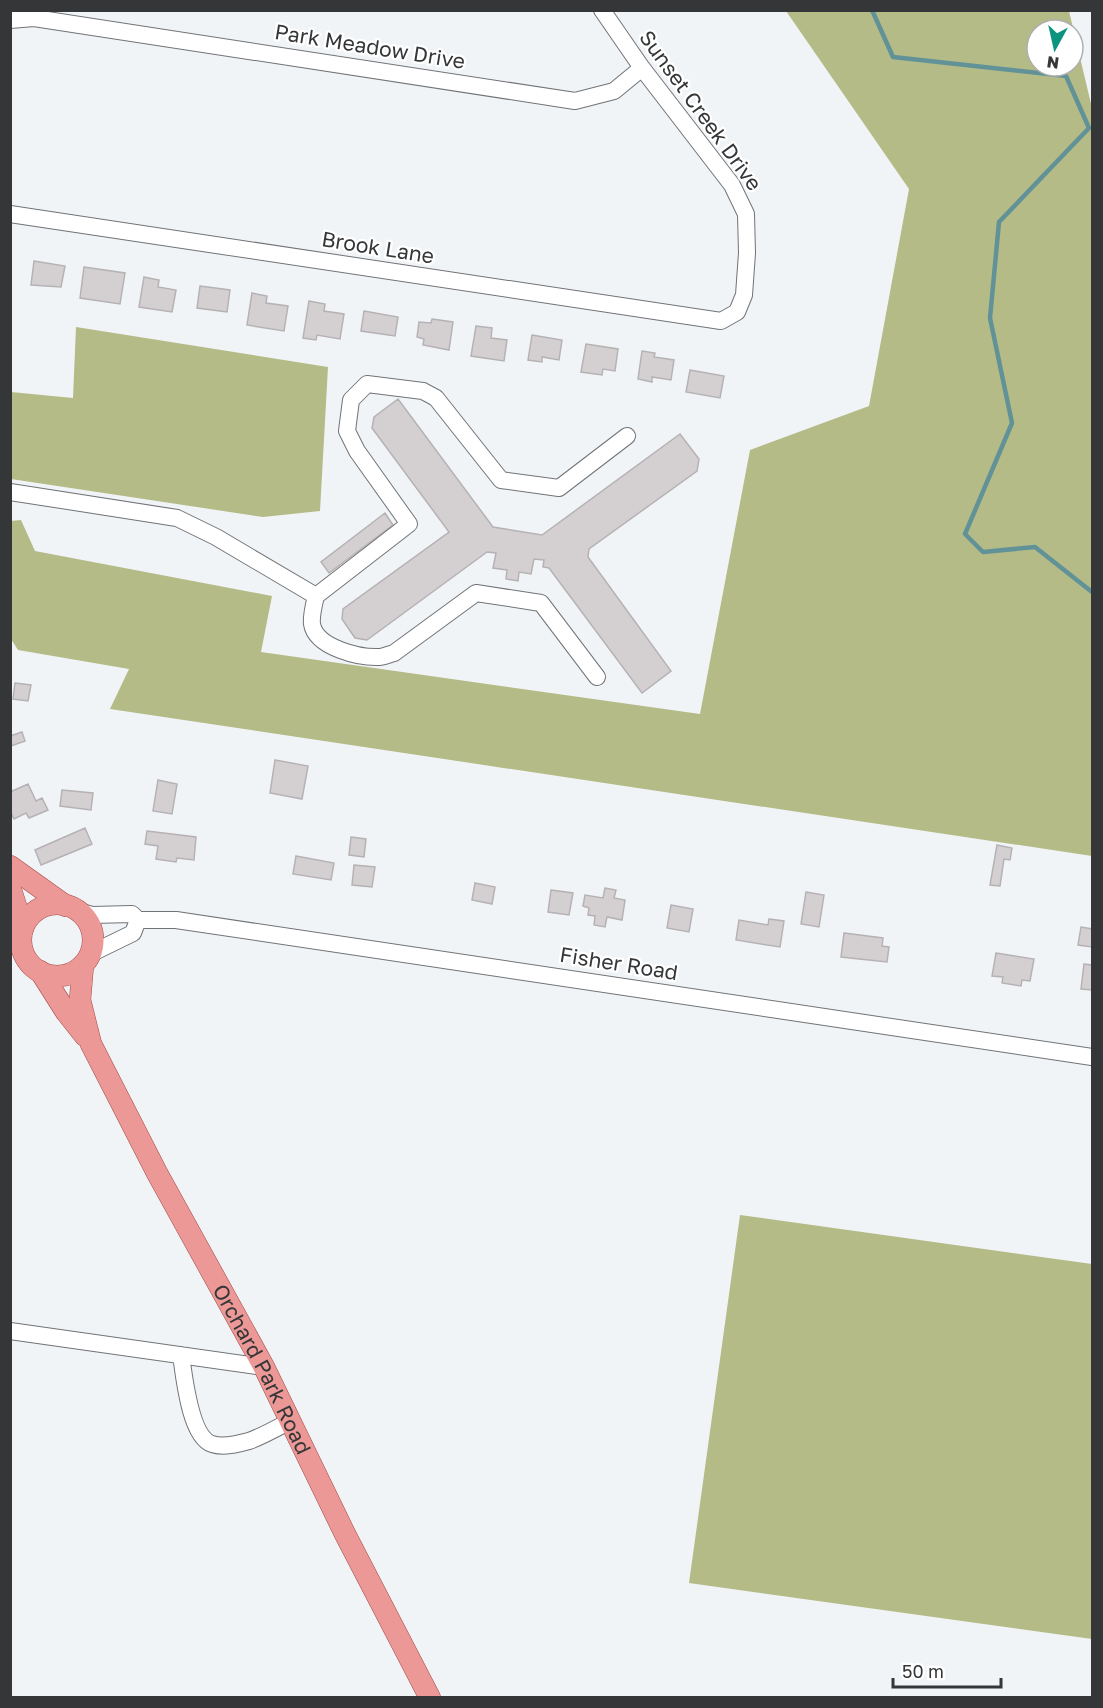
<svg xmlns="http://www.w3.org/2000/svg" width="1103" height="1708" viewBox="0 0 1103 1708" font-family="'Golos Text',sans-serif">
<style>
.forest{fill:#b4bb87;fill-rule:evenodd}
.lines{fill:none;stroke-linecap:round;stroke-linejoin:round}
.stream{stroke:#619297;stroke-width:4.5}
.building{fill:#d4d0d2;stroke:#b6b2b4;stroke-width:1.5}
.minor-casing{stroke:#717376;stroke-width:18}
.major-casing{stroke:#a44a47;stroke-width:22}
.minor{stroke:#fff;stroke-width:16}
.major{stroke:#ec9896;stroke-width:21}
.labels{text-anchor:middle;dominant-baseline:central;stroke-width:4.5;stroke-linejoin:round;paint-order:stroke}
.street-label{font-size:21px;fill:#353637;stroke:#fff}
</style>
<rect width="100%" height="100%" fill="#f1f4f7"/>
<path class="forest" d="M786,11H1069L1092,108V856L110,709L129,669L18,650L11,639L10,521L21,520L35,551L272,596L261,652L700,714L750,450L869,406L909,189ZM1037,30H1073V66H1037Z
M76,327L328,367L320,511L263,517L11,479V392L73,398Z
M740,1215L1092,1264V1639L689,1583Z"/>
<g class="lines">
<path class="stream" d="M872,10L893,57L1066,76L1089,128L999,222L990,318L1012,423L965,534L983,552L1035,547L1092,592"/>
</g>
<path class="building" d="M34,261L65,266L61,287L31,285Z
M84,267L125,273L120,304L80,298Z
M144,277L159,280L158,287L176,290L172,312L139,307Z
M200,286L230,290L227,312L197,308Z
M252,293L267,296L266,303L288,306L284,331L247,325Z
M309,301L325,304L324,311L344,314L340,339L317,335L316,340L303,338Z
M364,311L398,317L395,336L361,331Z
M432,319L453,322L449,350L423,345L424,339L417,337L419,322L431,323Z
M476,326L492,328L491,338L507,340L504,361L471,356Z
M532,335L562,340L559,360L542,357V362L528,360Z
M586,344L618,349L615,371L603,369L602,375L581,372Z
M642,351L655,353L654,357L674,360L671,380L652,377V382L638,379Z
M690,370L724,376L720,398L686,392Z
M398,399L493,527L542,535L680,434L699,459L697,471L589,549L588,557L671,671L642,693L549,568L543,567L544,560L534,559L531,574L519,572L518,581L506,579L507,570L493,568L496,553L487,552L367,640L355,638L342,619L343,609L449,532L372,428L374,417Z
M385,513L393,525L329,573L321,562Z
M15,683L31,685L28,701L13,699Z
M22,732L25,741L11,746L10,736Z
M275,760L308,766L302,799L270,793Z
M158,780L177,784L172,814L153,811Z
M28,784L36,801L42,798L48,810L29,818L26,813L14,819L10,811V792Z
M62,790L93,793L91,810L60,806Z
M85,828L92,844L41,865L35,850Z
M147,831L196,837L194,860L177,858L176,862L156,859L158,846L145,844Z
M351,837L366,839L364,857L349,855Z
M997,845L1012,848L1010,860L1004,859L1000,886L990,885Z
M296,856L334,863L331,880L293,874Z
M354,865L375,867L372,887L352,885Z
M475,883L495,887L492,904L472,900Z
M605,888L616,890L614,898L625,900L622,920L607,917L605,927L594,925L595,916L588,915L589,908L583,906L585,895L603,898Z
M551,890L573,893L569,915L548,912Z
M806,892L824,895L819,927L801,924Z
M671,905L693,909L689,932L667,928Z
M769,919L784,921L780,947L736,940L739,920L768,925Z
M1081,927L1092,929V947L1078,945Z
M844,933L883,938L882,946L889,947L887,962L841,957Z
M996,953L1034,959L1030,981L1022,980L1021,986L1002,983L1003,977L992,976Z
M1084,964L1092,965V990L1081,989Z"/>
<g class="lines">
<g class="minor-casing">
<path id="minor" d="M10,20L34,18L575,101L614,91L642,68
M10,214L721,321L737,312L744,295L747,253L746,214L732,185L642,68L602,10
M10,492L177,518L216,537L316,596
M597,677L541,603L476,593L394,653C390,654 385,656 380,657C360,658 316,648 312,624C311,616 314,604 316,596L409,524L357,451L347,431L351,400L367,384L423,391L436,398L501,480L559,488L627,436
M78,911L92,915L132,914L138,920H176L1092,1057
M90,954L133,933L138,920
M10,1331L264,1367
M181,1355C184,1376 190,1437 212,1444C223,1448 238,1444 249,1441C263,1436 277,1428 290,1421"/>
</g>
<g class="major-casing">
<g id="major">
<path d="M10,866L66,906"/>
<path d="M10,887L23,928"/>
<circle cx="57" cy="940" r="36"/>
<path id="s1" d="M83,965L80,1000L91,1044L157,1173L264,1367L345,1534L430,1698"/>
<path d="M40,971L66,1012L85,1036"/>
</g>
</g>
<use href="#minor" class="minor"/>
<use href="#major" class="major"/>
</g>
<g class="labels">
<g class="street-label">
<text transform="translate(370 46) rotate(9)">Park Meadow Drive</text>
<text transform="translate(701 110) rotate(54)">Sunset Creek Drive</text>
<text transform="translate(378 247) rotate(9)">Brook Lane</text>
<text transform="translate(619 963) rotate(9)">Fisher Road</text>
<text stroke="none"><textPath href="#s1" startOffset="448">Orchard Park Road</textPath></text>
</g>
</g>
<rect width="1103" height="1708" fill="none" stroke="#353637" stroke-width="24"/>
<g transform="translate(1055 48) rotate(188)"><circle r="28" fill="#ffffff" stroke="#aeafaf" stroke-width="1.5"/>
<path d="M0-4.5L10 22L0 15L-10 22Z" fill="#0c947f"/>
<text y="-9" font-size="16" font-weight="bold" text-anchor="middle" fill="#353637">N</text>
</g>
<path d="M893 1678v9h108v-9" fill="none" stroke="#353637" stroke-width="3"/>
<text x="902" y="1678" font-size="18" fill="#353637" stroke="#ffffff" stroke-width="4.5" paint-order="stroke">50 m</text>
</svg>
